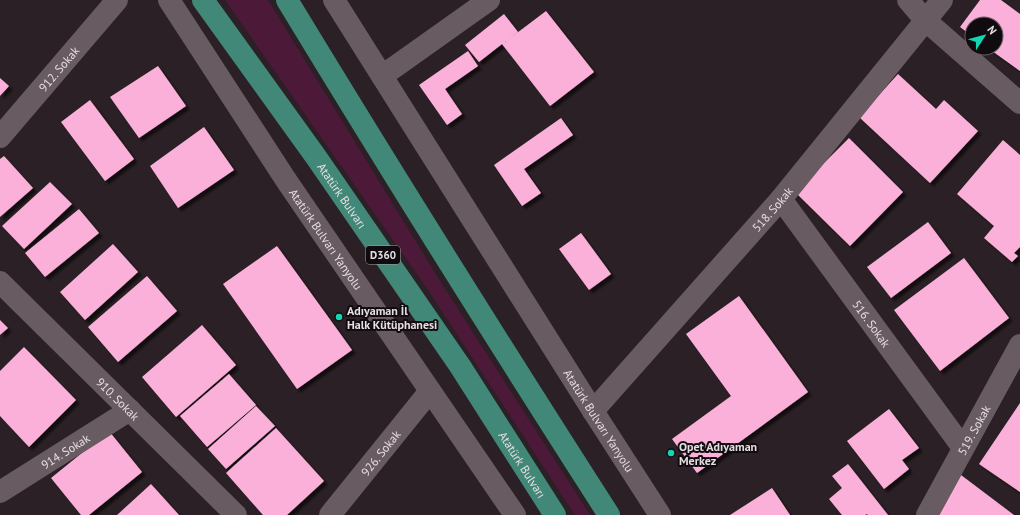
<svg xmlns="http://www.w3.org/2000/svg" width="1020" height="515" viewBox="0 0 1020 515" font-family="'PT Sans',sans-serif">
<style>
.green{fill:#4c1938}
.building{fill:#fbb0d9;filter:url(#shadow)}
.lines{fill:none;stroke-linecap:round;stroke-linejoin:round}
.minor{stroke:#685b62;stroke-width:22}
.tertiary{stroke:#685b62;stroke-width:22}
.trunk{stroke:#428879;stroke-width:22}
.poi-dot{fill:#13d5b3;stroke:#100b0e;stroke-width:1.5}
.labels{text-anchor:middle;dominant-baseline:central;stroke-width:4;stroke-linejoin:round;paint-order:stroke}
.shield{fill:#100b0e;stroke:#a69fa2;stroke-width:1}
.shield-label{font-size:11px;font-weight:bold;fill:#e6dee2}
.street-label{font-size:12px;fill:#e6dee2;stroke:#100b0e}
.poi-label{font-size:12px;font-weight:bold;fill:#e6dee2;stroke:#100b0e;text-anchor:start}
</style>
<defs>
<filter id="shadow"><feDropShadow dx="3.5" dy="3.5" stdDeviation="1" flood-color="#0009"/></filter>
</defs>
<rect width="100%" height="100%" fill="#2b2025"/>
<path class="green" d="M225,0H268L440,281L590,515H575L428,290Z"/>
<path class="building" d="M980,0H1001L1020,14V71L988,48H996V24H972V36L960,27Z
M546,11L594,72L550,106L502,44L479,62L465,45L504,14L518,32L505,42Z
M468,51L478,66L445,89L462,114L447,125L419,85Z
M158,66L186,106L139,138L110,97Z
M898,74L936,109L944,100L978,131L930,183L859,117Z
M0,78L9,86L0,96Z
M90,100L134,159L105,181L61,122Z
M561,118L573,135L524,169L541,193L522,206L494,165Z
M204,127L234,170L178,208L150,166Z
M849,138L903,192L850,246L795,192Z
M1003,140L1020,155V247L1014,253L1018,256L1012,262L984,238L994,226L957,194Z
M4,156L33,188L0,217V159Z
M50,182L72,204L24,249L2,226Z
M79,209L99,233L45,277L25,253Z
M928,222L951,253L891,298L867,267Z
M581,233L611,274L589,290L559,249Z
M113,244L138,272L85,320L60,292Z
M277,246L352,350L297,389L223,284Z
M964,258L1009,318L940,371L894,310Z
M147,276L177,311L118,362L88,327Z
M739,296L808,392L697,473L672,439L731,396L686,334Z
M0,320L8,328L0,335Z
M202,325L236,365L176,417L142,377Z
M24,347L76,400L29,447L0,416V371Z
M229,374L256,405L207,447L180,416Z
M1020,403V492L979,464Z
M256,406L275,426L226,469L208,449Z
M889,409L919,448L902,460L909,469L884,489L847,441Z
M276,428L324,481L287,515H263L226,473Z
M109,431L142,472L89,515H81L51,478Z
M848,464L888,515H868L867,514L865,515H842L829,499L842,488L832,476Z
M961,475L1014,515H939Z
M151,484L179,515H117Z
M772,488L790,515H730Z"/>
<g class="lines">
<g class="minor">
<path d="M908,0L925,20L1020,103"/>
<path d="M382,76L489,0"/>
<path id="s1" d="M0,137L117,0"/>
<path id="s2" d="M781,199L963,448"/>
<path id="s3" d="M0,282L236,515"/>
<path id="s4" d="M593,411L781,199L942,0"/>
<path id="s5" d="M0,492L130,410"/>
<path id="s6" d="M330,515L430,391"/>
<path id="s7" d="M927,515L1020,345"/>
</g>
<g class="tertiary">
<path id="s8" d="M169,0L286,180L515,515"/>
<path id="s9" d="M334,0L593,411L660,515"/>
</g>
<g class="trunk">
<path id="s10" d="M203,0L316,157L460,366L555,515"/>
<path d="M287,0C392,173 500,345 609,515"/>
</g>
</g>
<g class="poi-dot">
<circle cx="339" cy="317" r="4"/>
<circle cx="671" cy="453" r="4"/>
</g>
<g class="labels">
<rect class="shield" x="366" y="246" width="34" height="18" rx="3"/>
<g class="shield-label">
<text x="383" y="255">D360</text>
</g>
<g class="street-label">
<text stroke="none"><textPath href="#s1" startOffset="90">912. Sokak</textPath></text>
<text stroke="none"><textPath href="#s10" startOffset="240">Atatürk Bulvarı</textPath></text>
<text stroke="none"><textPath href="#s4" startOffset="270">518. Sokak</textPath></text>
<text stroke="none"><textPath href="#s8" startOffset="286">Atatürk Bulvarı Yanyolu</textPath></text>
<text stroke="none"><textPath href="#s2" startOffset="154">516. Sokak</textPath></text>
<text stroke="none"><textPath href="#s3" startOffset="166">910. Sokak</textPath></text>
<text stroke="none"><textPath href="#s9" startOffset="497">Atatürk Bulvarı Yanyolu</textPath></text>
<text stroke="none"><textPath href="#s7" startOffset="97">519. Sokak</textPath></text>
<text stroke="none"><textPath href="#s5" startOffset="77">914. Sokak</textPath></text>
<text stroke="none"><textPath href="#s6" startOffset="80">926. Sokak</textPath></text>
<text stroke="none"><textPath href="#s10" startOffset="564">Atatürk Bulvarı</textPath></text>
</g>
<g class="poi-label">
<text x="347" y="310">Adıyaman İl<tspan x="347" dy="14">Halk Kütüphanesi</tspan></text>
<text x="679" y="446">Opet Adıyaman<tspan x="679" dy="14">Merkez</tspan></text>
</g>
</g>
<g transform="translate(984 36) rotate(54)"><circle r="19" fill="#100b0e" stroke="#665f63"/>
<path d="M0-3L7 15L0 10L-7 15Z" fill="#13d5b3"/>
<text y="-6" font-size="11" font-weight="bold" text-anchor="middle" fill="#e6dee2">N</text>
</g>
</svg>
